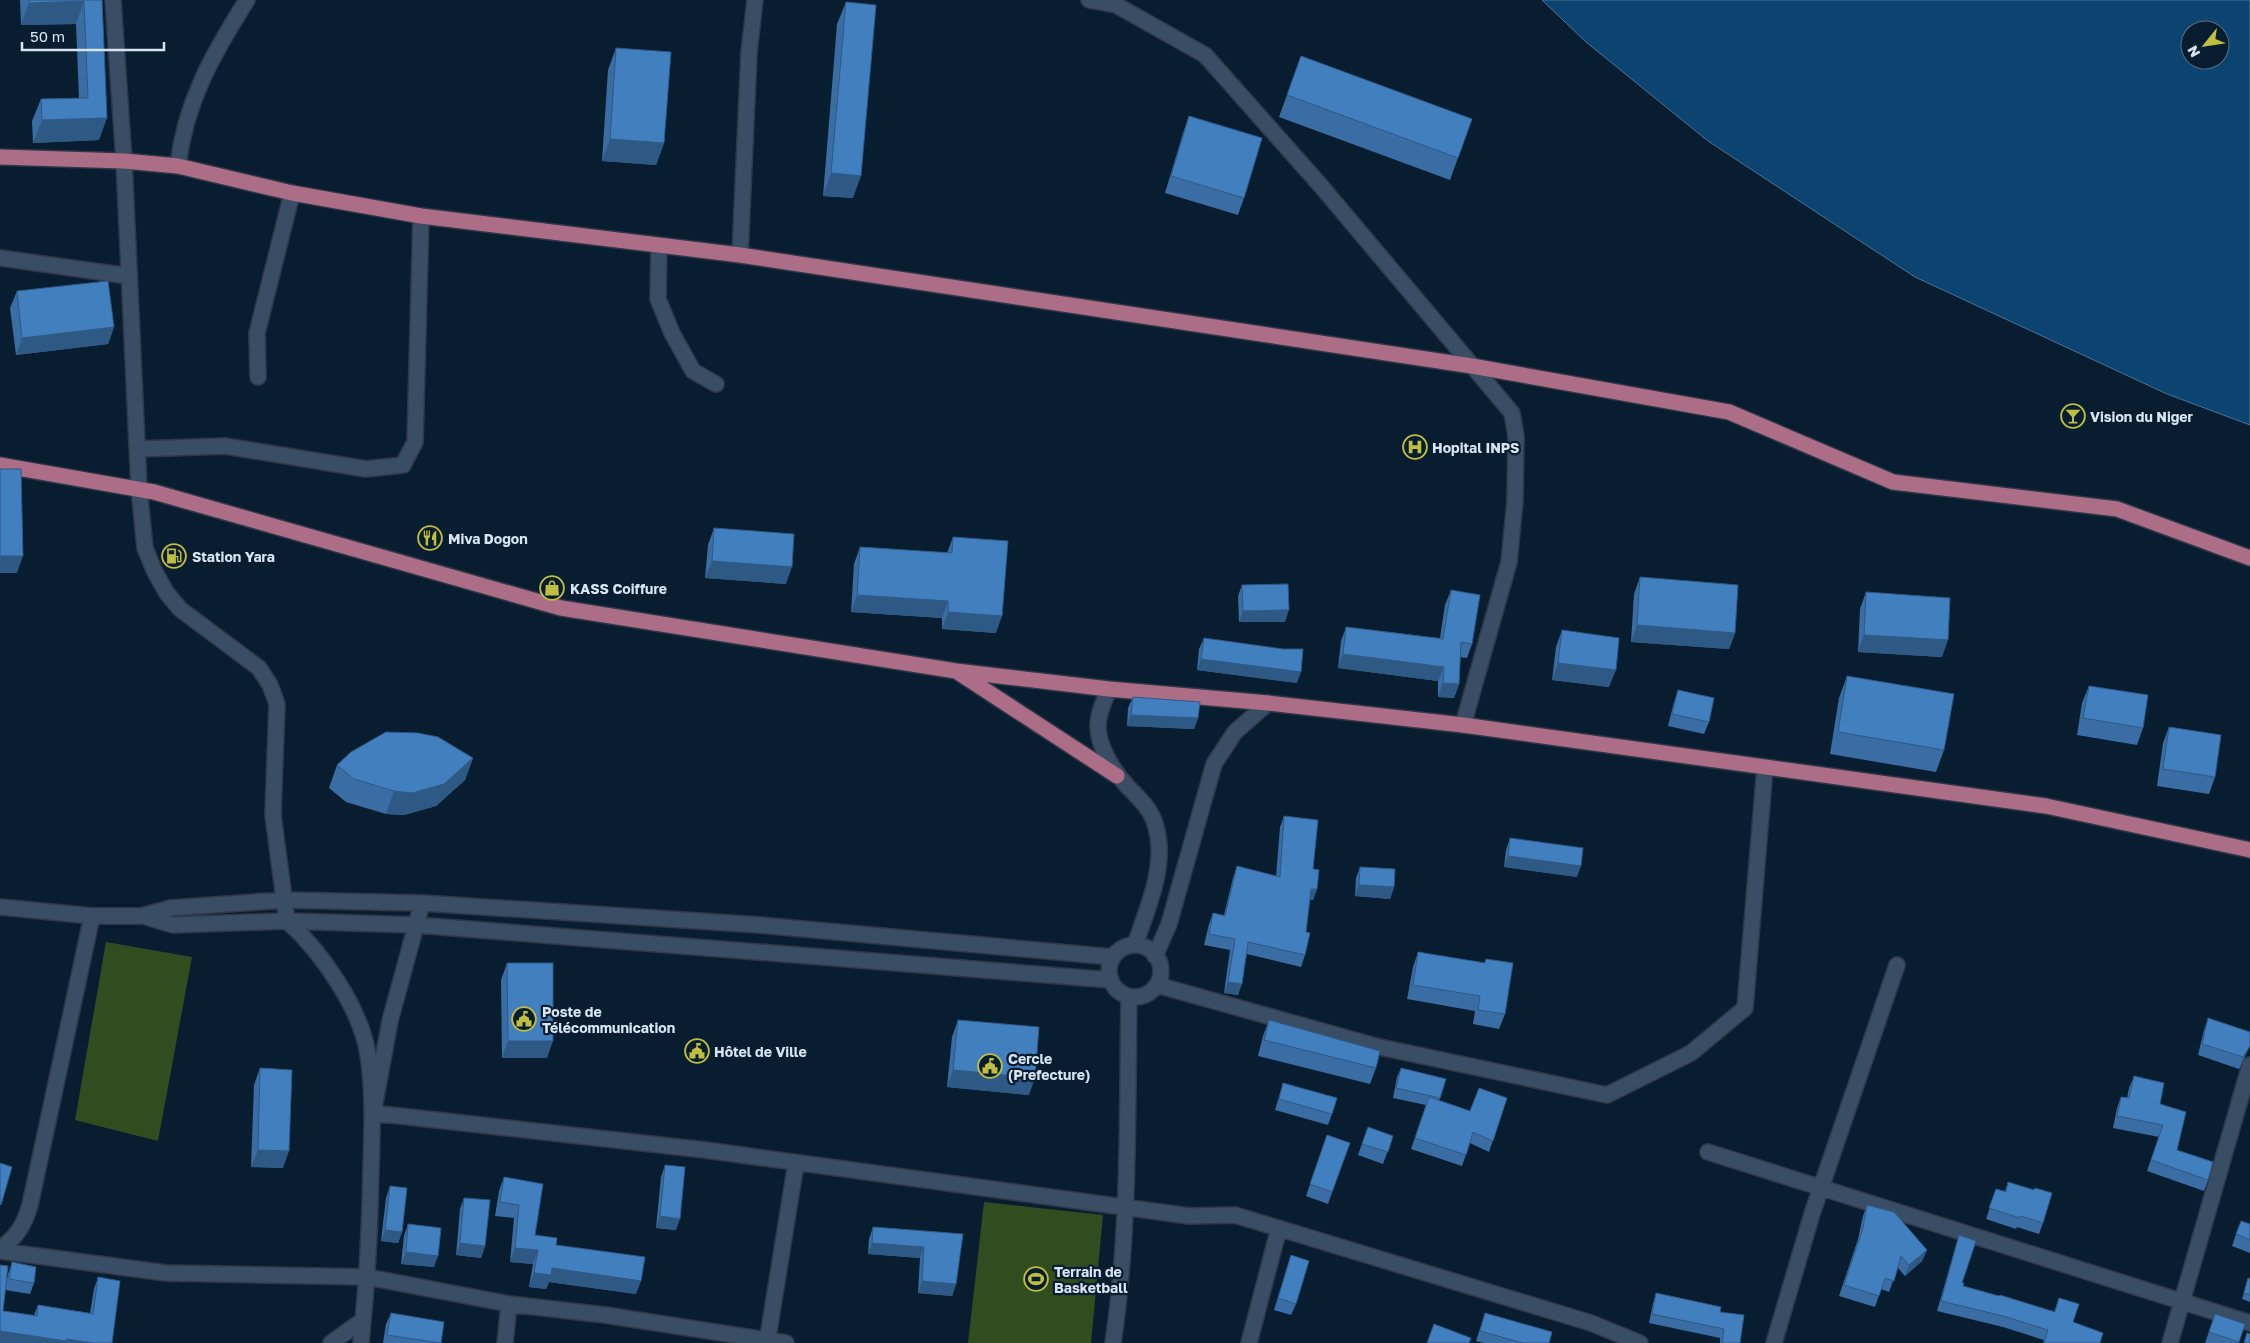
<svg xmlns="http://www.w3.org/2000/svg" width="2250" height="1343" viewBox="0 0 2250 1343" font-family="'Golos Text',sans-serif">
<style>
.park{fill:#314d1f}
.water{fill:#0b4470;stroke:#487497;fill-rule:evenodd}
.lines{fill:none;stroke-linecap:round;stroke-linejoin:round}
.minor-casing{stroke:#303748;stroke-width:18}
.major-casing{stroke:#303748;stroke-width:18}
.minor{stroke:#394e65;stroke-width:15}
.major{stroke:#ac6e86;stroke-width:15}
.wall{fill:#396da3}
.shaded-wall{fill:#2e5985}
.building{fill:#427fbe;stroke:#2e5985}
.labels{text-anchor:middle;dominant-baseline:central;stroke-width:4.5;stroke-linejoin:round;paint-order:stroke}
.poi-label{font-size:14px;font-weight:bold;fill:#d8e4f2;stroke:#091d31;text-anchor:start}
</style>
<rect width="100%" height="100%" fill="#091d31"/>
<path class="park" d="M106,942L192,957L158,1141L75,1120Z
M984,1202L1103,1215L1091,1343H968Z"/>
<path class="water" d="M1542,0H2250V425L2167,394L1915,277L1708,141L1586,42ZM2190,30H2220V60H2190Z"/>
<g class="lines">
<g class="minor-casing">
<path id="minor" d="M113,0L124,161L139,488L145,548L154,570L166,592L180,609L259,668L270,685L277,704L273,815L287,921C322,952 361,1009 368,1055C374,1093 372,1131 371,1169C370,1219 368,1270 363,1320L331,1343
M1089,0L1116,5L1205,55L1321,186L1512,413L1516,436L1515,501L1509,562L1463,725
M178,166C185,102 213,54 247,0
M659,246L658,299L672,333L693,371L716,384
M740,255L749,53L755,0
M0,258L129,276
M258,377L257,333L292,193
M138,449L225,446L366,469L403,465L415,442L421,216
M1109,689C1104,701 1098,713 1098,726C1098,747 1114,772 1128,787C1139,798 1152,810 1156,827C1167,866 1147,909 1135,945
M422,903L390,1021L373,1113L705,1150L1189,1216L1235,1215L1591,1323L1640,1343
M0,907L92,916H141L171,908L284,900L422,903L760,925L1113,957
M143,916L173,925L287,921L417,925L1111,980
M1109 971a26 26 0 1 1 52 0a26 26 0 1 1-52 0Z
M1155,956L1169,924L1214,764L1235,732L1268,703
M1157,985L1375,1046L1607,1095L1691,1053L1745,1008L1765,767
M1708,1152L2250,1323
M0,1249C17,1237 24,1225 30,1205L92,916
M0,1251L166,1273L367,1277L509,1304L605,1315L786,1343
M361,1343L363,1320
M505,1343L509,1304
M767,1343L796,1163
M1113,1343C1130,1229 1127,1112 1129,997
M1249,1343L1279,1228
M1774,1343L1812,1214L1897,965
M2170,1343L2250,1065"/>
</g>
<g class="major-casing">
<path id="major" d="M0,157L124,161L178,166L292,193L421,216L740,255L1472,366L1729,412L1893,482L2117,509L2250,558
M0,465L154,492L561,608L956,671L1109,689L1268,703L1463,725L2046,806L2250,850
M959,673L1117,776"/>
</g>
<use href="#minor" class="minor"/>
<use href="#major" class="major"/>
</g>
<path class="wall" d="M20,0H102L99,140L33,143L32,121L41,99L79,98L76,24L21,25Z
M846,2L853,198L823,196L837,24Z
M616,48L664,143L656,165L602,161L608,70Z
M1301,56L1472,119L1450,180L1279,117Z
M1189,116L1244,198L1238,215L1165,193L1183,133Z
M17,291L114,327L108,344L16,355L10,308Z
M714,528L786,584L705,578L708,545Z
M953,537L996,633L942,629V618L851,612L854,564L860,547L947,553Z
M1640,577L1735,633L1729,649L1631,642L1634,594Z
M1242,585L1285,622H1239L1238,596Z
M1451,590L1472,644L1467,658L1460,657L1459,684L1454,698L1438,697V681L1338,668L1341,641L1346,627L1440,638L1445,605Z
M1866,592L1942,657L1858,652L1860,609Z
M1562,630L1609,687L1552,680L1556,647Z
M1204,638L1297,683L1197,670L1199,649Z
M1847,676L1944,750L1936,772L1830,754L1839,698Z
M2089,686L2143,728L2137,745L2077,735L2082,703Z
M1678,690L1709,722L1704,734L1668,726L1674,702Z
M1133,697L1198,718L1194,729L1127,726L1128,708Z
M2169,727L2215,777L2209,794L2157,786L2163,743Z
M473,758L465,780L436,806L404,815L386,814L346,802L329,788L337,765Z
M1284,816L1313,869L1317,889L1313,900H1310L1306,932L1305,955L1301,967L1247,954L1238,995L1224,993L1230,950L1204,945L1209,924L1213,913L1224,915L1233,878L1237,866L1276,877L1280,827Z
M1510,838L1577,877L1504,867L1506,850Z
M1360,867L1394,887L1390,899L1355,896L1356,878Z
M1418,952L1484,963L1486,959L1505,1014L1499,1029L1473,1024L1475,1011L1407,999L1413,967Z
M507,963L547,1058H502L501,980Z
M2208,1018L2245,1057L2239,1069L2198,1055L2204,1030Z
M958,1020L1029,1095L947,1087L952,1037Z
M1269,1020L1376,1068L1370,1084L1258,1056L1263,1036Z
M260,1068L283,1168L251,1167L254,1085Z
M1401,1068L1446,1079L1439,1101L1470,1111L1507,1098L1489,1152L1470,1143L1462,1166L1411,1149L1426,1105L1393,1098L1397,1077Z
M2134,1076L2160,1104L2177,1150L2208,1180L2204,1191L2147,1171L2159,1137L2113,1128L2117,1108L2121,1097L2127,1098L2129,1088Z
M1283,1083L1332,1114L1328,1125L1275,1110Z
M1368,1127L1393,1136L1383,1164L1358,1155Z
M1327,1135L1350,1143L1328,1204L1306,1196Z
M665,1165L676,1230L656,1228L661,1177Z
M504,1177L535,1235L556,1245L636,1294L549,1282L546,1289L529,1287L533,1264L510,1262L514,1218L495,1216L499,1191Z
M2008,1182L2043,1223L2039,1234L2017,1227L2016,1229L1986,1219L1996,1189L2005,1191Z
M390,1186L402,1232L398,1243L381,1241L386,1198Z
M464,1198L485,1246L481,1258L456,1255L460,1209Z
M1867,1205L1927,1250L1922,1261L1905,1276L1898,1268L1889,1292L1881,1289L1875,1307L1839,1296L1858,1239L1863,1216Z
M408,1224L434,1267L401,1264L404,1236Z
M2250,1224V1253L2232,1246L2236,1234Z
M873,1227L963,1234L956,1284L952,1296L918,1293L920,1258L868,1254L869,1239Z
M1959,1235L1962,1283L1963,1286L2054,1312L2059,1298L2073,1322L2100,1343H2043L2044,1340L2003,1327L1937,1311L1956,1245Z
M1291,1255L1296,1304L1291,1315L1274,1310Z
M12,1262L34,1283L30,1294L5,1290L3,1311L34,1315L38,1305L90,1313L94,1289L98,1277L112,1343H0V1265L5,1289L8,1274Z
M2248,1278L2250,1279V1302L2242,1299Z
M1656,1293L1720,1312L1740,1343H1720V1338L1649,1323L1653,1303Z
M391,1313L441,1343H383L386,1324Z
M1485,1313L1549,1343H1484L1476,1341Z
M2215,1314L2245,1324L2239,1343H2205Z"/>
<path class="shaded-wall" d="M84,1L76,24L21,25L29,3Z
M107,118L99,140L33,143L42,120Z
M610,139L664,143L656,165L602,161Z
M831,173L861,176L853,198L823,196Z
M114,327L108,344L16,355L22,338Z
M0,556H23L17,573H0Z
M712,561L792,567L786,584L705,578Z
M857,595L948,601L942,618L851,612Z
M1289,610L1285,622H1239L1243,611Z
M948,612L1002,616L996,633L942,629Z
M1637,625L1735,633L1729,649L1631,642Z
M1864,635L1948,640L1942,657L1858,652Z
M1343,654L1444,667L1438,681L1338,668Z
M1201,659L1301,672L1297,683L1197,670Z
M1558,663L1616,670L1609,687L1552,680Z
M1443,683L1459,684L1454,698L1438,697Z
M1131,715L1198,718L1194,729L1127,726Z
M473,758L465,780L436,806L404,815L386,814L394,791Z
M1508,856L1581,866L1577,877L1504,867Z
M1359,885L1394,887L1390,899L1355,896Z
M1311,889H1317L1313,900H1307Z
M1228,982L1242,984L1238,995L1224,993Z
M508,1041H553L547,1058H502Z
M2250,1046L2245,1057L2239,1069L2243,1057Z
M953,1070L1035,1078L1029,1095L947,1087Z
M258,1150L289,1151L283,1168L251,1167Z
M660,1216L680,1219L676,1230L656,1228Z
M385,1230L402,1232L398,1243L381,1241Z
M460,1243L485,1246L481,1258L456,1255Z
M872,1243L924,1247L920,1258L868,1254Z
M515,1248L538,1250L533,1264L510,1262Z
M1927,1250L1922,1261L1905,1276L1909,1265Z
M406,1252L438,1256L434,1267L401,1264Z
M552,1268L641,1281L636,1294L549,1282L546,1289L529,1287L534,1273Z
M922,1281L956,1284L952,1296L918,1293Z
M0,1331L66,1339L94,1343H0Z"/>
<path class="building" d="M29,0H102L107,118L42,120L41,99L88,98L84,1L29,3Z
M846,2L876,5L861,176L831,173Z
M616,48L671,52L664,143L610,139Z
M1301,56L1472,119L1458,158L1287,95Z
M1189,116L1262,138L1244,198L1171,176Z
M108,281L114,327L22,338L17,291Z
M0,469H21L23,556H0Z
M714,528L794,534L792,567L712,561Z
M953,537L1008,541L1002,616L948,612V601L857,595L860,547L952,553Z
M1640,577L1738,585L1735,633L1637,625Z
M1288,584L1289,610L1243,611L1242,585Z
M1451,590L1480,595L1472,644L1461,642L1459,684L1443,683L1444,667L1343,654L1346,627L1443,639Z
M1866,592L1950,598L1948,640L1864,635Z
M1562,630L1619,638L1616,670L1558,663Z
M1204,638L1283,649H1303L1301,672L1201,659Z
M1847,676L1954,694L1944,750L1838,732Z
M2089,686L2148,695L2143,728L2083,718Z
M1678,690L1714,698L1709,722L1672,714Z
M1133,697L1200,702L1198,718L1131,715Z
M2169,727L2221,735L2215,777L2163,769Z
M386,732L418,733L438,737L473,758L444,784L412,793L394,791L354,779L337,765L351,752Z
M1284,816L1318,820L1313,869L1319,870L1317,889H1311L1306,932L1310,933L1305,955L1248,942L1242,984L1228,982L1235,939L1209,934L1213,913L1225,916L1237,866L1280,877Z
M1510,838L1583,848L1581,866L1508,856Z
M1360,867L1395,869L1394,887L1359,885Z
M1418,952L1485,963L1486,959L1513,963L1505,1014L1478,1010L1480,996L1413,985Z
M507,963H553V1041H508Z
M2208,1018L2250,1032V1046L2243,1057L2202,1044Z
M958,1020L1039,1027L1035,1078L953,1070Z
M1269,1020L1380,1051L1376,1068L1264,1040Z
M260,1068L292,1070L289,1151L258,1150Z
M1401,1068L1446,1079L1440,1098L1396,1088Z
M2134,1076L2164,1083L2160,1104L2186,1112L2177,1150L2213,1162L2208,1180L2151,1160L2163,1125L2117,1116L2121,1097L2129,1098Z
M1283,1083L1337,1098L1332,1114L1279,1099Z
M1479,1088L1507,1098L1493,1141L1473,1132L1466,1155L1415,1138L1429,1097L1470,1111Z
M1368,1127L1393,1136L1388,1152L1362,1144Z
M1327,1135L1350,1143L1332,1192L1310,1184Z
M0,1163L12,1167L1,1205L0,1204Z
M665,1165L685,1167L680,1219L660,1216Z
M504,1177L543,1184L535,1235L557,1238L556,1245L645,1257L641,1281L552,1268L551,1275L534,1273L538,1250L515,1248L519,1205L500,1202Z
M2008,1182L2034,1190L2035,1188L2052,1193L2043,1223L2021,1216L2020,1218L1989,1208L1996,1189L2006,1192Z
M390,1186L407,1188L402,1232L385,1230Z
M464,1198L490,1200L485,1246L460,1243Z
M1867,1205L1894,1212L1927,1250L1909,1265L1901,1256L1894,1281L1885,1278L1879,1296L1844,1285L1863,1228Z
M2241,1221L2250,1224V1240L2236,1234Z
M408,1224L441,1228L438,1256L406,1252Z
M873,1227L963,1234L956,1284L922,1281L924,1247L872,1243Z
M1959,1235L1976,1241L1962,1283H1964L1963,1286L1999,1296L2000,1295L2055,1312L2059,1298L2079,1304L2073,1322L2103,1333L2100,1343H2044L2048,1330L2007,1317L1941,1301Z
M1291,1255L1309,1261L1296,1304L1278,1298Z
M12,1262L36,1267L34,1283L9,1279Z
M0,1265L8,1266L3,1311L37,1316L38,1305L93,1314L98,1277L120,1281L112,1343H94L66,1339V1341L0,1331Z
M2248,1278L2250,1279V1295L2244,1293Z
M1656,1293L1721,1307L1720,1312L1744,1315L1740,1343H1722L1724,1329L1652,1314Z
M391,1313L444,1322L441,1343L387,1335Z
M1485,1313L1552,1332L1549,1343H1523L1480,1331Z
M2215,1314L2245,1324L2239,1342L2209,1332Z
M1434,1324L1471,1338L1469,1343H1427Z
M2247,1333L2250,1334V1343H2244Z"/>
<defs>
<g id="bar-ring" transform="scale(1.25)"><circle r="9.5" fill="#091d31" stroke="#bfbe41" stroke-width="1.5"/><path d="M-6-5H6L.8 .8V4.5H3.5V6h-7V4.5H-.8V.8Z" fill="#bfbe41"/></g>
<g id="hospital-ring" transform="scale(1.25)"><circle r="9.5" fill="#091d31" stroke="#bfbe41" stroke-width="1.5"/><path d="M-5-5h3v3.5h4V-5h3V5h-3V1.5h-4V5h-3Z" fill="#bfbe41"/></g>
<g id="restaurant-ring" transform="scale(1.25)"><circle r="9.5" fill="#091d31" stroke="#bfbe41" stroke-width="1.5"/><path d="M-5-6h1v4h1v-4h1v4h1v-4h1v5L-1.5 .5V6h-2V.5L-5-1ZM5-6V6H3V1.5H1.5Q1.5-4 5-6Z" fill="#bfbe41"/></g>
<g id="fuel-ring" transform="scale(1.25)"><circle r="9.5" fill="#091d31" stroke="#bfbe41" stroke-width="1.5"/><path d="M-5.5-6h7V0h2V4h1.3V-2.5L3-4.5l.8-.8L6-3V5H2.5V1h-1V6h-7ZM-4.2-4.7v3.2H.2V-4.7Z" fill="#bfbe41"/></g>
<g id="shop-ring" transform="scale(1.25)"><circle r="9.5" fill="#091d31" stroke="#bfbe41" stroke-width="1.5"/><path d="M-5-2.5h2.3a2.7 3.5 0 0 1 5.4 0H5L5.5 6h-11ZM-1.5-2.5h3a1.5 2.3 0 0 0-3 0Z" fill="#bfbe41"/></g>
<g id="civic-ring" transform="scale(1.25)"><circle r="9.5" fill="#091d31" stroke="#bfbe41" stroke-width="1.5"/><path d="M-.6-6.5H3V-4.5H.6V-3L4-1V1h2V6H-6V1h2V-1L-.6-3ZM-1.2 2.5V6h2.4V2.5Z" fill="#bfbe41"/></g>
<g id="stadium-ring" transform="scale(1.25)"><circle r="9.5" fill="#091d31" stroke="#bfbe41" stroke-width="1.5"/><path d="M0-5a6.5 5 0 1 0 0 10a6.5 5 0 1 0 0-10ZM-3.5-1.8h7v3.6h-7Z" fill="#bfbe41"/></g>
</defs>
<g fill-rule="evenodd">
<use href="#bar-ring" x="2073" y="416"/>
<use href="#hospital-ring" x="1415" y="447"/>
<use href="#restaurant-ring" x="430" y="538"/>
<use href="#fuel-ring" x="174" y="556"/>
<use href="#shop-ring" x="552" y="588"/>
<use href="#civic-ring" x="524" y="1019"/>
<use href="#civic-ring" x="697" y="1051"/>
<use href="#civic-ring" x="990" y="1066"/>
<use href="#stadium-ring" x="1036" y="1279"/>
</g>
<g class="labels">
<g class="poi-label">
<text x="2090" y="416">Vision du Niger</text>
<text x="1432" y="447">Hopital INPS</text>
<text x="448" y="538">Miva Dogon</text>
<text x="192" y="556">Station Yara</text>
<text x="570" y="588">KASS Coiffure</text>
<text x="542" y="1011">Poste de<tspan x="542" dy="16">Télécommunication</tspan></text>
<text x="714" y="1051">Hôtel de Ville</text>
<text x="1008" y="1058">Cercle<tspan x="1008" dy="16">(Prefecture)</tspan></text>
<text x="1054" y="1271">Terrain de<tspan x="1054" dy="16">Basketball</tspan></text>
</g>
</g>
<g transform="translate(2205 45) rotate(240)"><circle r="24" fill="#091d31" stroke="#5c6d7e"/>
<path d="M0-4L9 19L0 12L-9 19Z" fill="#bfbe41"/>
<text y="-8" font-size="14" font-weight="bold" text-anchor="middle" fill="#d8e4f2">N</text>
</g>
<path d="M22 42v8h142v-8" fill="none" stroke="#d8e4f2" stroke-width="2.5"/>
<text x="30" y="42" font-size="15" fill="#d8e4f2" stroke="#091d31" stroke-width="4" paint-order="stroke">50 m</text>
</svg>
